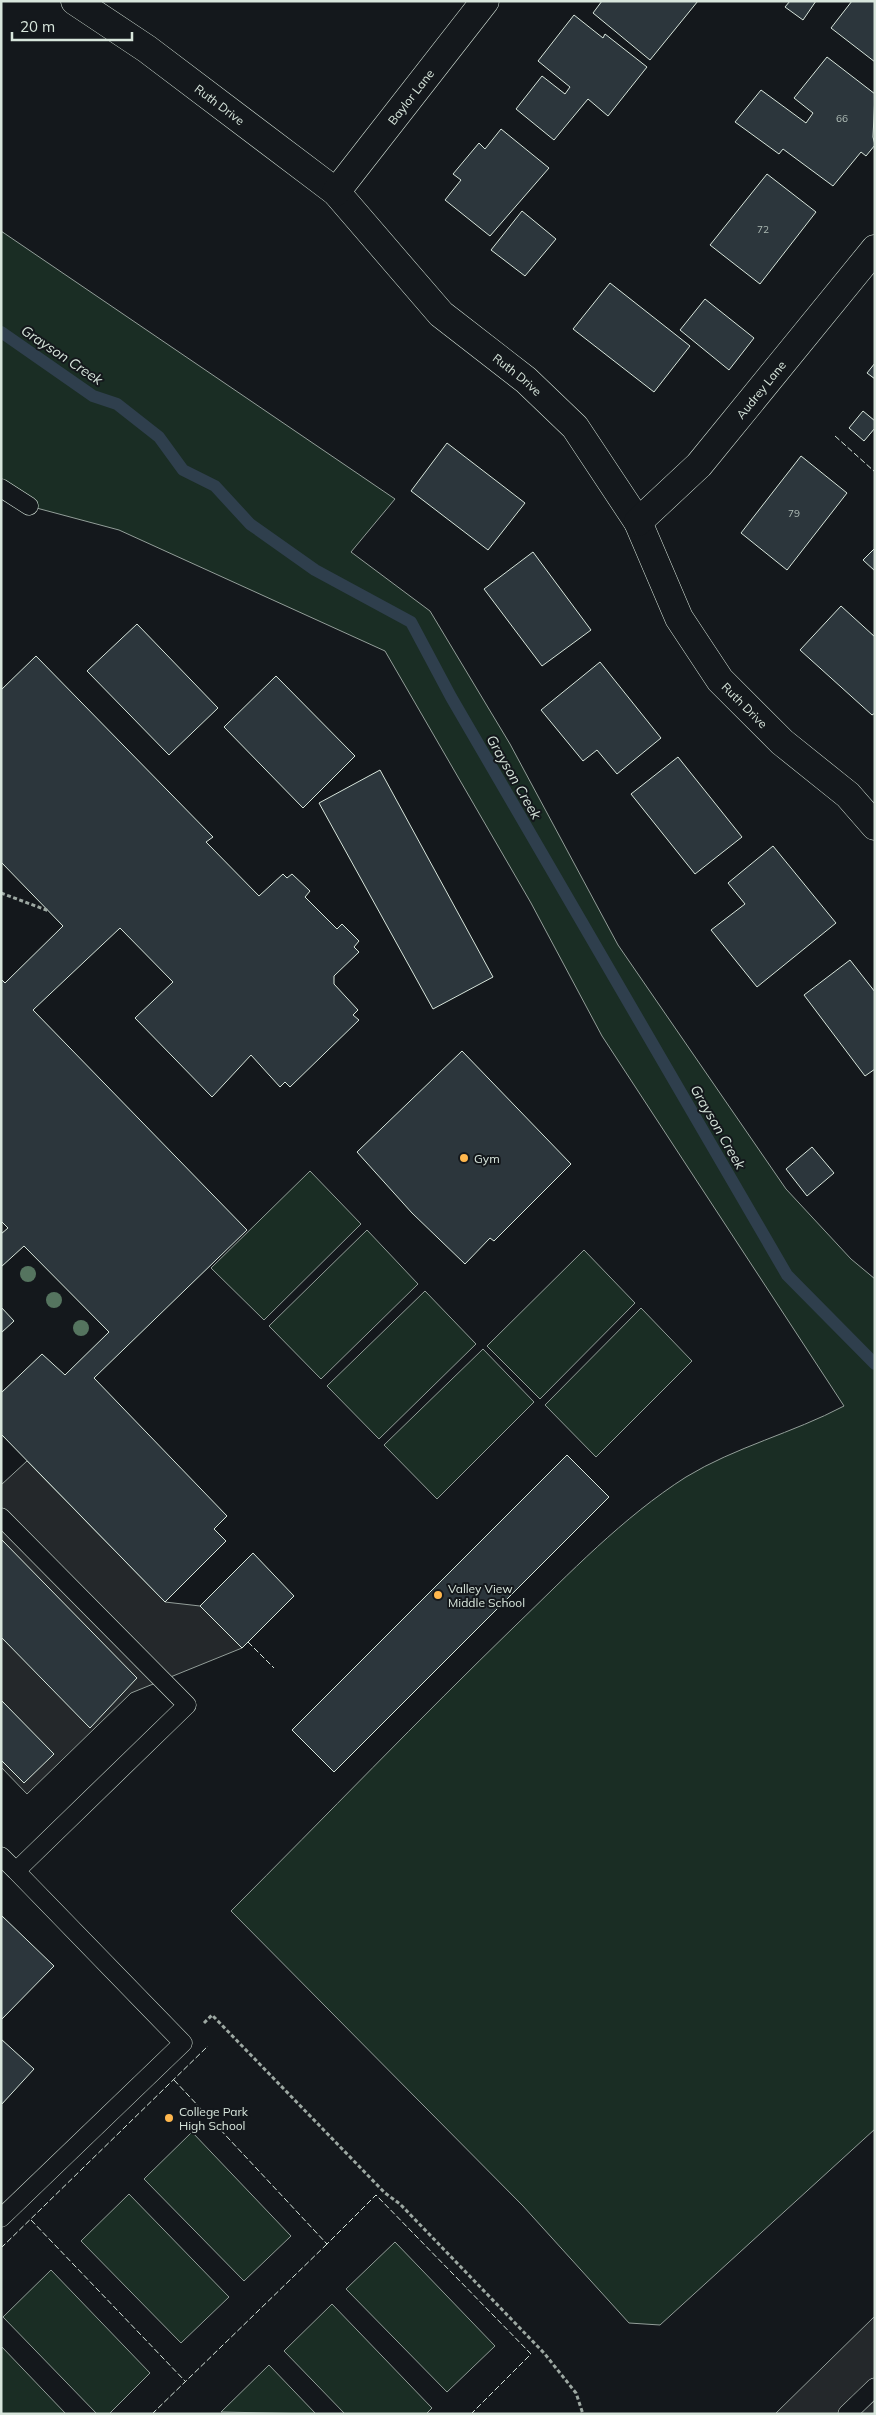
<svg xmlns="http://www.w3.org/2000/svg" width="876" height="2415" viewBox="0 0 876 2415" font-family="Mulish,sans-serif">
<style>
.green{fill:#1a2d24;stroke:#939e99}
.parking{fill:#24282b;stroke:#939e99}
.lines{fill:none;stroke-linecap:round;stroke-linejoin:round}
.stream{stroke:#2f3f4d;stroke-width:12}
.building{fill:#2c363c;stroke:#d8e6dc}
.lane-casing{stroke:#d8e6dc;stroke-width:19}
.street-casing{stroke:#d8e6dc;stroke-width:29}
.path{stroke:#9da8a2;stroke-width:3;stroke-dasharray:4 2.5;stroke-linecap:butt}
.lane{stroke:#14181c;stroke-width:18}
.street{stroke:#14181c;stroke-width:28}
.fence{stroke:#d8e6dc;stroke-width:1;stroke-dasharray:6 2.5;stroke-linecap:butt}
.tree{fill:#55745f}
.poi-dot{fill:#ffb74d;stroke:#14181c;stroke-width:2}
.labels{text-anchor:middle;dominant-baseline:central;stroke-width:4;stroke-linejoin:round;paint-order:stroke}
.number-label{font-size:10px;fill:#adbab4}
.street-label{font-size:12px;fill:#d8e6dc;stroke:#14181c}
.poi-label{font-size:12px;fill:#d8e6dc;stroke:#14181c;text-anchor:start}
.water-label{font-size:14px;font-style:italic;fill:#d8e6dc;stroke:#14181c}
</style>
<rect width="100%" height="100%" fill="#14181c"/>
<path class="green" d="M1,231L395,499L351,552L430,611L510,744L618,945L786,1189L851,1259L875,1279V2129L660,2325L629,2323L523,2206L231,1911C326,1816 419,1719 516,1625C569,1574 623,1517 686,1477C735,1447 793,1433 844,1406L602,1036L531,903L385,651L119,530L29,506L1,488Z
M310,1171L361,1224L264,1320L211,1268Z
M367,1230L418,1284L321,1379L269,1326Z
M584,1250L635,1303L540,1399L487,1346Z
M425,1291L476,1344L379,1439L327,1386Z
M641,1308L692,1361L596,1457L545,1405Z
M483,1349L534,1402L437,1499L384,1445Z
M192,2132L291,2236L244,2281L144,2179Z
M129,2194L229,2297L181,2343L81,2241Z
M395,2242L495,2346L447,2392L346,2289Z
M51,2270L150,2373L109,2414H97L3,2317Z
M332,2304L432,2408L426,2414H345L284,2351Z
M1,2346L66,2414H1Z
M269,2365L316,2414L221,2412Z"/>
<path class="parking" d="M27,1461L165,1602L200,1606L242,1648L131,1693L27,1794L1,1767V1485Z
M875,2316V2414H775Z"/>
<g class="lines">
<path class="stream" d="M1,332L93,396L117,404L159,437L183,470L215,486L250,524L315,570L411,622L451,697L787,1275L875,1364"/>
</g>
<path class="building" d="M602,1H698L650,60L593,13Z
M790,1H816L803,20L785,7Z
M852,1H875V62L831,28Z
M574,15L603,38L605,34L647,67L608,116L588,99L554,140L516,109L542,76L565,94L570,87L538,61Z
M827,57L875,94L873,137L875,145L866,156L861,152L833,186L783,149L779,154L735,122L761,90L806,123L813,113L794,98Z
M501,129L549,168L490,236L445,200L461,180L453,174L479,143L485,149Z
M767,174L816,212L760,284L710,245Z
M522,211L556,239L525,276L491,250Z
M610,283L690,346L654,392L573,329Z
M705,299L754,338L729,370L680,330Z
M875,363V379L867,373Z
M863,411L875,421V428L864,441L849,428Z
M447,443L525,503L488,550L411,491Z
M801,456L847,493L787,570L741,533Z
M875,548V571L863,560Z
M533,552L591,630L542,666L484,589Z
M841,606L875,637V713L872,715L800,650Z
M137,624L218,708L169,755L87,671Z
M36,656L213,837L206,842L259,896L283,874L287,878L292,874L310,891L305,897L337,929L342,924L359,941L354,947L359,952L334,976V984L358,1010L353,1015L359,1020L290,1087L285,1082L280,1087L251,1055L212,1097L135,1018L173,982L120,928L33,1010L247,1230L94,1378L227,1516L214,1529L226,1541L165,1602L1,1434V1393L42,1354L65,1375L109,1332L24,1246L1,1267V1234L8,1228L1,1221V979L5,983L63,926L1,862V690Z
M600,662L661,738L617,774L597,750L583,761L541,710Z
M276,676L355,756L303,808L224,727Z
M678,757L742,837L695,874L631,794Z
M380,770L493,977L433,1009L319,803Z
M773,846L836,923L757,987L711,930L745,904L728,883Z
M850,960L875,992V1069L865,1076L804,995Z
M462,1051L571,1164L494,1241L490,1238L465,1264L412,1213L357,1152Z
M812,1147L834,1173L807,1196L786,1169Z
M1,1307L14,1321L1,1333Z
M567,1455L609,1497L334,1772L292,1730Z
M1,1539L137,1678L90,1728L1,1637Z
M253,1553L294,1596L242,1648L200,1606Z
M1,1700L54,1754L24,1783L1,1760Z
M1,1915L54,1966L1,2020Z
M1,2039L34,2069L1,2105Z"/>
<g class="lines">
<g class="lane-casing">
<path id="lane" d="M1,488L29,506
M1,1517L187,1705L16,1871L1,1856
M1,2218L183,2043L16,1871
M847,2414L875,2387"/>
</g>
<g class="street-casing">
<g id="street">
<path id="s1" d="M75,1L147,49L336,192L441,314L526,380L575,427L638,522L679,618L720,680L782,742L848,795L875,826"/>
<path id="s2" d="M336,192L485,1"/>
<path id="s3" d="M638,522L699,465L875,249"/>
</g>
</g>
<path class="path" d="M1,893L49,911
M204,2023L212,2015L385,2193L400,2204L544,2353L576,2393L583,2414"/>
<use href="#lane" class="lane"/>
<use href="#street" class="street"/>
<path class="fence" d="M835,436L875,472
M248,1642L274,1668
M174,2080L327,2244L376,2195L531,2354L471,2414
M31,2220L185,2381
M1,2248L208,2046
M152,2414L327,2244"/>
</g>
<g class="tree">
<circle cx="28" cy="1274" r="8"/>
<circle cx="54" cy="1300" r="8"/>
<circle cx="81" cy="1328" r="8"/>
</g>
<g class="poi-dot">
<circle cx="464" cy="1158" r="5"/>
<circle cx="438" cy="1595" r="5"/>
<circle cx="169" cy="2118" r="5"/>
</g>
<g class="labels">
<g class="number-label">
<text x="842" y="118">66</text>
<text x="763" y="229">72</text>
<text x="794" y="513">79</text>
</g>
<g class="street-label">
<text stroke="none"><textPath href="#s2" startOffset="121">Baylor Lane</textPath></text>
<text stroke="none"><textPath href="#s1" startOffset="178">Ruth Drive</textPath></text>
<text stroke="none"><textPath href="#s1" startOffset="582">Ruth Drive</textPath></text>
<text stroke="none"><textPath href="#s3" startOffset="181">Audrey Lane</textPath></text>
<text stroke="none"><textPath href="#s1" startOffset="988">Ruth Drive</textPath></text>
</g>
<g class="poi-label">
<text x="474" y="1158">Gym</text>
<text x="448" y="1588">Valley View<tspan x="448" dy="14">Middle School</tspan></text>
<text x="179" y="2111">College Park<tspan x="179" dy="14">High School</tspan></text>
</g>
<g class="water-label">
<text transform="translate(62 355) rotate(34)">Grayson Creek</text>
<text transform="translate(514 777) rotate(60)">Grayson Creek</text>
<text transform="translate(718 1127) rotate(60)">Grayson Creek</text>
</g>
</g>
<rect width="876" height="2415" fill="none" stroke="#d8e6dc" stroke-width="5"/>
<path d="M12 32v8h120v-8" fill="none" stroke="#d8e6dc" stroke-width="2.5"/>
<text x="20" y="32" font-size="15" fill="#d8e6dc" stroke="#14181c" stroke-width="4" paint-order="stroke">20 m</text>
</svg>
